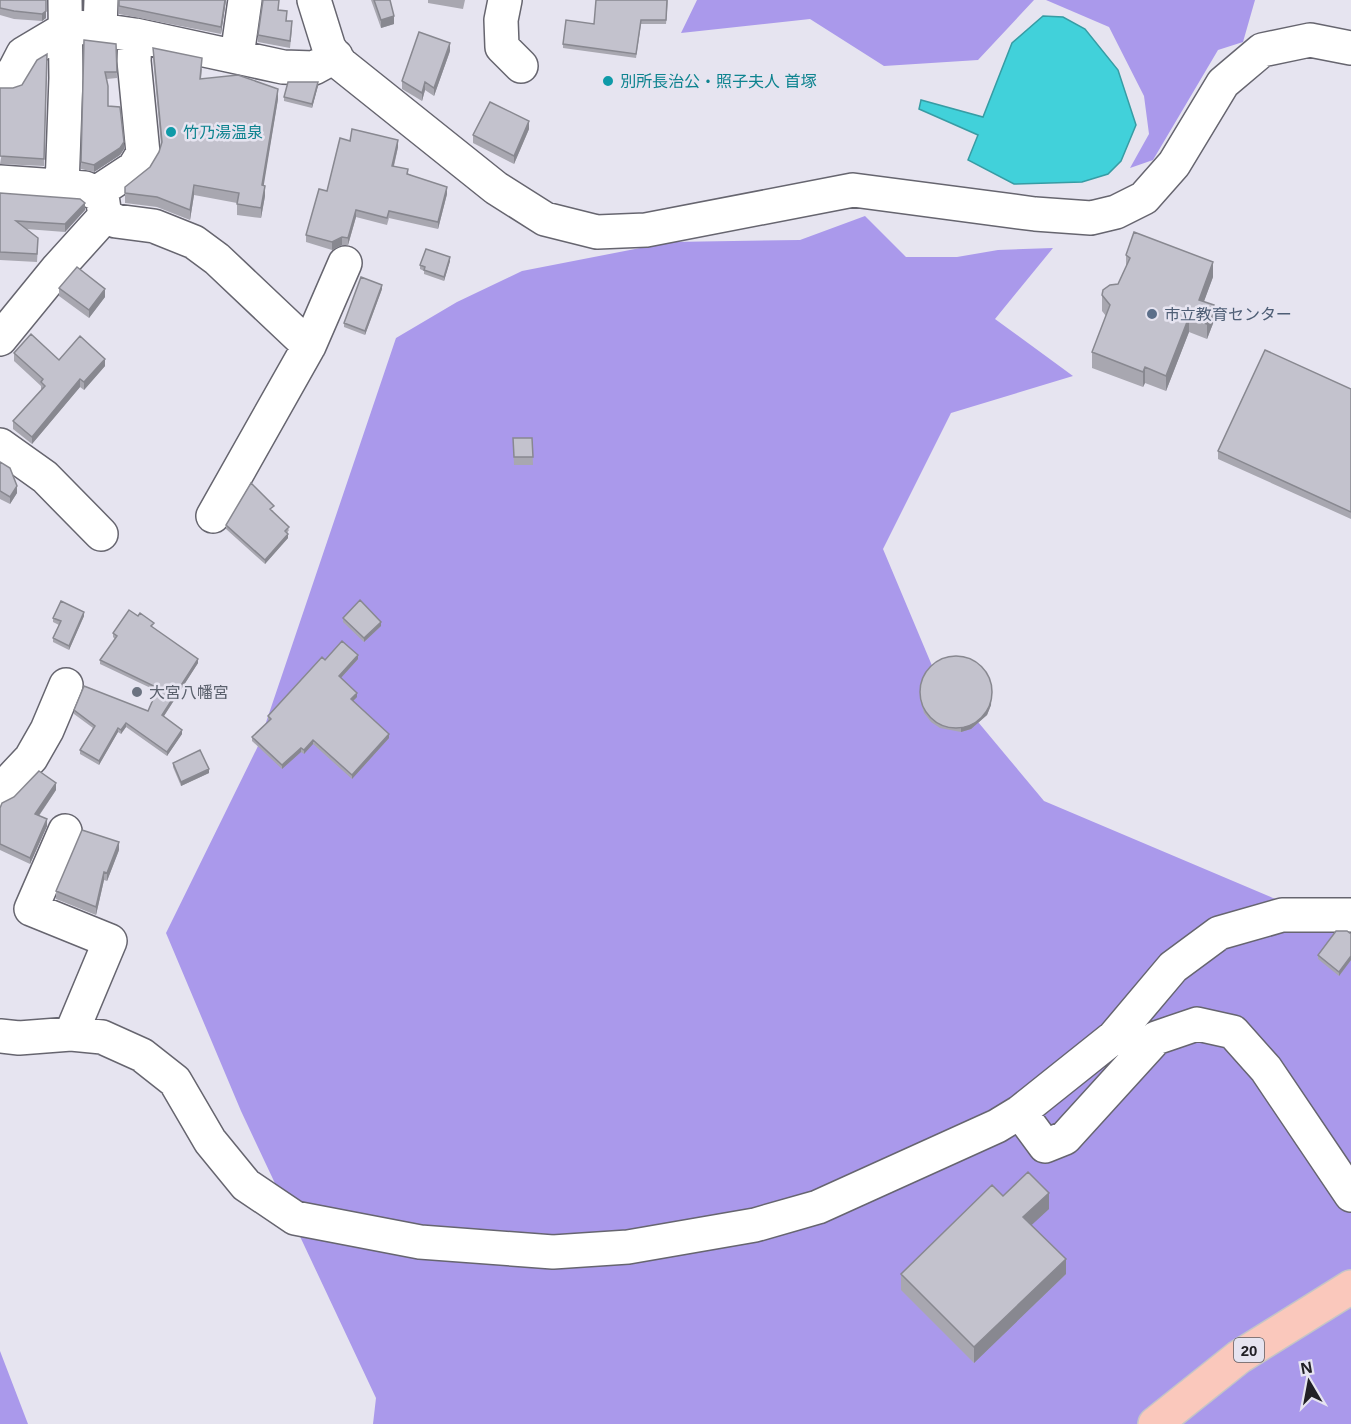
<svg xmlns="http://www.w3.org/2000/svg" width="1351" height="1424" viewBox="0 0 1351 1424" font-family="Helvetica,'Noto Sans JP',sans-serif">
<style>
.forest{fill:#aa99eb}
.water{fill:#41d1da;stroke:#379ca4;stroke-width:1.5}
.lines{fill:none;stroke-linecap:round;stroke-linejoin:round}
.minor-casing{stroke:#66656f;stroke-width:36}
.major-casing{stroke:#c5c5c6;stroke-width:36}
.minor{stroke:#fff;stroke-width:33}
.major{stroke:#fac8bc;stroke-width:33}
.wall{fill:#a8a7b0}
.shaded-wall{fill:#888890}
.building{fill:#c3c2cd;stroke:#888890;stroke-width:1.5}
.culture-dot{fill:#0f9aa8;stroke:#e6e4f0;stroke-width:2}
.service-dot{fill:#5c6f8a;stroke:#e6e4f0;stroke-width:2}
.worship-dot{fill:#6b7280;stroke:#e6e4f0;stroke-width:2}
.labels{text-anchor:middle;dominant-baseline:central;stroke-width:5;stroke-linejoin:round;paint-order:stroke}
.shield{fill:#e6e4f0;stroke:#5c5b62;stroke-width:1.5}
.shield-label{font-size:15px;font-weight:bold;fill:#212025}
.culture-label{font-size:16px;fill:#0d838f;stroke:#e6e4f0;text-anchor:start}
.service-label{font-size:16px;fill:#4e5e75;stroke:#e6e4f0;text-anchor:start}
.worship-label{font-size:16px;fill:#5b616d;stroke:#e6e4f0;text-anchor:start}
</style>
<rect width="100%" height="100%" fill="#e6e4f0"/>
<path class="forest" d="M697,0H1034L978,60L884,66L810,19L681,33Z
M1046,0H1255L1243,42L1218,50L1153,160L1130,168L1149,134L1144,96L1109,27Z
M865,216L906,257H957L998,250L1053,248L995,319L1073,376L951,413L883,549L933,668L1044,801L1351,931V1424H373L376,1398L241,1111L166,933L258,746L396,338L457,302L522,271L671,242L800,240Z
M0,1351L28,1424H0Z"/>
<path class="water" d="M1043,16L1063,17L1085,29L1118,70L1136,125L1121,161L1108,174L1082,182L1014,184L968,160L978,135L919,109L921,100L983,117L1012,43Z"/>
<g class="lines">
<g class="minor-casing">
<path id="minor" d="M314,0L329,48L341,64L496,188L545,219L597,232L646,230L853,190L1035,214L1091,218L1116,212L1144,198L1174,164L1223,83L1262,50L1310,40L1351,48
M505,0L501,20L502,47L521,66
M100,29L101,0
M237,56L245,0
M0,78L11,77L23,54L65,29L79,27L135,35L283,67L314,68L336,56
M0,182L85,188L102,196L105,216L116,221L154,226L194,242L217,259L309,346
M62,186L66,78L65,0
M96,193L134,168L143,153L134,61L135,35
M0,339L58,268L105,216
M0,445L45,477L101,534
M213,516L309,346L345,263
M0,791L31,758L47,730L66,685
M65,831L31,909L110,941L71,1034
M0,1036L19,1038L71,1034L102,1037L142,1055L175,1081L210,1141L246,1185L295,1218L420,1242L553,1252L628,1247L755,1225L818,1207L997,1126L1020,1112L1114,1037L1173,967L1219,933L1282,915H1351
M1020,1112L1045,1146L1065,1138L1156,1038L1197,1024L1233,1032L1266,1069L1351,1195"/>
</g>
<g class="major-casing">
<path id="major" d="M1155,1424L1239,1357L1351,1287"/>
</g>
<use href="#minor" class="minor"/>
<use href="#major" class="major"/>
</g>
<path class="wall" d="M0,0H46V18L42,21L14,19L0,15Z
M118,0H226L221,34L119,14Z
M371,0H390L394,24L381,28Z
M428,0H465L463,9L428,3Z
M668,0L666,24H641L636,58L563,48V44L594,24Z
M279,10L292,29L290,48L258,42V35Z
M84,40L116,44L117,78L107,79L108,106L124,149L120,155L94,172L81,169Z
M153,48L202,69L201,79L278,99L263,186L265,196L261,218L237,215V203L194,195L190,220L157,207L125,203V187L150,167L159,152L161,145L153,58Z
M450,51L434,96L425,90L422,101L402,89V81Z
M47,54L44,166L0,164L13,88L22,85Z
M318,86L312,108L284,101V97Z
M529,129L514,164L473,143V135Z
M350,141L398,147L394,166L447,194L438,229L389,218L387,225L356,217L348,245H342L332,250L306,242V235L327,191Z
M0,193L85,210L65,232L26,229L38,245L37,262L0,260Z
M1126,255L1213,277L1204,301L1214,321L1207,339L1189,332L1166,391L1145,383L1143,387L1092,368V352L1106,316L1102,311V295L1118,284L1126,268Z
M450,261L444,281L424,274V271L420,269V265Z
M59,288L105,297L89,318L59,296Z
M382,289L365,335L344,327V323Z
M14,353L59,360L105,366L84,390L80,387L32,444L13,429V421L41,390V386L14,361Z
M1351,389V519L1218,459V451Z
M513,438H532L533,465H514Z
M0,462L17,493L10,504L0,499Z
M274,510L272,511L289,530L287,533L288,538L265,564L226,529V525Z
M84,616L69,650L53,642V638L59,625L53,622V618Z
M343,618L381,626L364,642L343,622Z
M154,627L153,628L198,663L164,716L182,734L167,756L126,727L121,734L118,732L99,765L80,754V750L93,728L74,714V710L148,711L157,691L100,664V660L115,639L113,637V633Z
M358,659L341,678L357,697L353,701L389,738L352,779L313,744L304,754L301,752L282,769L252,741V737L269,721L268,720V716L325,660Z
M921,686L991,705L987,715L971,729L961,732L940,728L931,722L924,713L921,702Z
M173,763L209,773L181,786L173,767Z
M56,790L39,816L47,826L30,864L0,850V808Z
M119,850L107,881L104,880L96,915L56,899V891Z
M1351,934V960L1339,976L1318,959V955Z
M1003,1196L1049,1209L1031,1225L1066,1274L974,1363L901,1290V1274Z"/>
<path class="shaded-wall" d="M225,0H226L221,34V27Z
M46,11V18L42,21V14Z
M394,16V24L381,28V20Z
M450,43V51L434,96V88Z
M318,82V86L312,108V104Z
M425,82V90L422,101V93Z
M278,89V99L262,196V185Z
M529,121V129L514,164V156Z
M398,140V147L392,173V166Z
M124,142V149L120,155L94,172V165Z
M194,185V195L190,220V210Z
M265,186V196L261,218V208Z
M447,187V194L438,229V222Z
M85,203V210L65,232V224Z
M356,210V217L348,245V238Z
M342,237V245L332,250V242Z
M450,257V261L444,281V277Z
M1213,262V277L1199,315V300Z
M382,285V289L365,335V331Z
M105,289V297L89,318V310Z
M1214,305V321L1207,339V324Z
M1189,317V332L1166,391V376Z
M105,359V366L84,390V382Z
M1145,367V383L1143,387V372Z
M80,379V387L32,444V437Z
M17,486V493L10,504V497Z
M288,534V538L265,564V560Z
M84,612V616L69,650V646Z
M381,622V626L364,642V638Z
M358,655V659L339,680V676Z
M198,659V663L162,719V715Z
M992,690L991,705L987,715L971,729L961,732V728Z
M357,693V697L351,703V699Z
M126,723V727L121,734V730Z
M118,728V732L99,765V761Z
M182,730V734L167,756V752Z
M389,734V738L352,779V775Z
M313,740V744L304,754V750Z
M301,748V752L282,769V765Z
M209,769V773L181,786V782Z
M56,783V790L35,821V814Z
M47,819V826L30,864V858Z
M119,842V850L107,881V873Z
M104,872V880L96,915V907Z
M1351,956V960L1339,976V972Z
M1049,1193V1209L1023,1233V1217Z
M1066,1259V1274L974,1363V1347Z"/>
<path class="building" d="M0,0H46V11L42,14L14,11L0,8Z
M119,0H225L221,27L119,6Z
M263,0H279L278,10L287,11L286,21H292L290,41L258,35Z
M374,0H390L394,16L381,20Z
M596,0H667L666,20H641L636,54L563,44L566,20L594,24Z
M419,32L450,43L434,88L425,82L422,93L402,81Z
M84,40L116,44L117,72H105L108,86V106L120,107L124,142L120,148L94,165L81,162Z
M153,48L202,58L200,79L238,75L278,89L262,185L265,186L261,208L237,204L239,193L194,185L190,210L157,197L125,193V187L150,167L159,152L162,142Z
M47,54L44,159L0,156V88H13L22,85L37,60Z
M288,82H318L312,104L284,97Z
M490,102L529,121L514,156L473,135Z
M352,129L398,140L392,166L408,169L407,174L447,187L438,222L389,211L387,218L356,210L348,238L342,237L332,242L306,235L319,189L327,191L340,138L350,141Z
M0,193L80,199L85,203L65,224L16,221L38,238L37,254L0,252Z
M1134,232L1213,262L1199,300L1214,305L1207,324L1189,317L1166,376L1145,367L1143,372L1092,352L1110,305L1102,295L1103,290L1110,285L1118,284L1130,258L1126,255Z
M426,249L450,257L444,277L424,270L425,267L420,265Z
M77,267L105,289L89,310L59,288Z
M361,277L382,285L365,331L344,323Z
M31,334L59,360L80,336L105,359L84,382L80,379L32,437L13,421L45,386L41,382L43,379L14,353Z
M1265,350L1351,389V512L1218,451Z
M513,438H532L533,457H514Z
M0,462L10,468L17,486L10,497L0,491Z
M251,483L274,506L270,509L289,527L285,531L288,534L265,560L226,525Z
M360,600L381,622L364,638L343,618Z
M61,601L84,612L69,646L53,638L61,621L53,618Z
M129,610L138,616L140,613L154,623L151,626L198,659L162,715L182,730L167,752L126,723L121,730L118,728L99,761L80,750L95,726L74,710L84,686L148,711L158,688L100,660L117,636L113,633Z
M342,641L358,655L339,676L357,693L351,699L389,734L352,775L313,740L304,750L301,748L282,765L252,737L271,719L268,716L322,657L325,660Z
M920 692a36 36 0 1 1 72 0a36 36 0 1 1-72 0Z
M200,750L209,769L181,782L173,763Z
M39,771L56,783L35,814L47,819L30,858L0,844V808L2,803L14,797Z
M82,830L119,842L107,873L104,872L96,907L56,891Z
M1336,931H1347L1351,934V956L1339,972L1318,955Z
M1028,1172L1049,1193L1023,1217L1066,1259L974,1347L901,1274L992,1185L1003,1196Z"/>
<g class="culture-dot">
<circle cx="608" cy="81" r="6"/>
<circle cx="171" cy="132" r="6"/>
</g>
<circle class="service-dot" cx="1152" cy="314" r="6"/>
<circle class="worship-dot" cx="137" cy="692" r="6"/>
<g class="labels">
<rect class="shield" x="1234" y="1338" width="30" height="24" rx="4.5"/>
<g class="shield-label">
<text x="1249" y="1350">20</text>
</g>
<g class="culture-label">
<text x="620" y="81">別所長治公・照子夫人 首塚</text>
<text x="183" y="132">竹乃湯温泉</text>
</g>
<g class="service-label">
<text x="1164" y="314">市立教育センター</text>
</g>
<g class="worship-label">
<text x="149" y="692">大宮八幡宮</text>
</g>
</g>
<g transform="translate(1309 1382) rotate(350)" stroke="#e6e4f0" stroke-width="4.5" paint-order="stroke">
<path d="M0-4.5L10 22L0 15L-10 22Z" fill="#212025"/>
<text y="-9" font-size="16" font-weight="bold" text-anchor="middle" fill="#212025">N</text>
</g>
</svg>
